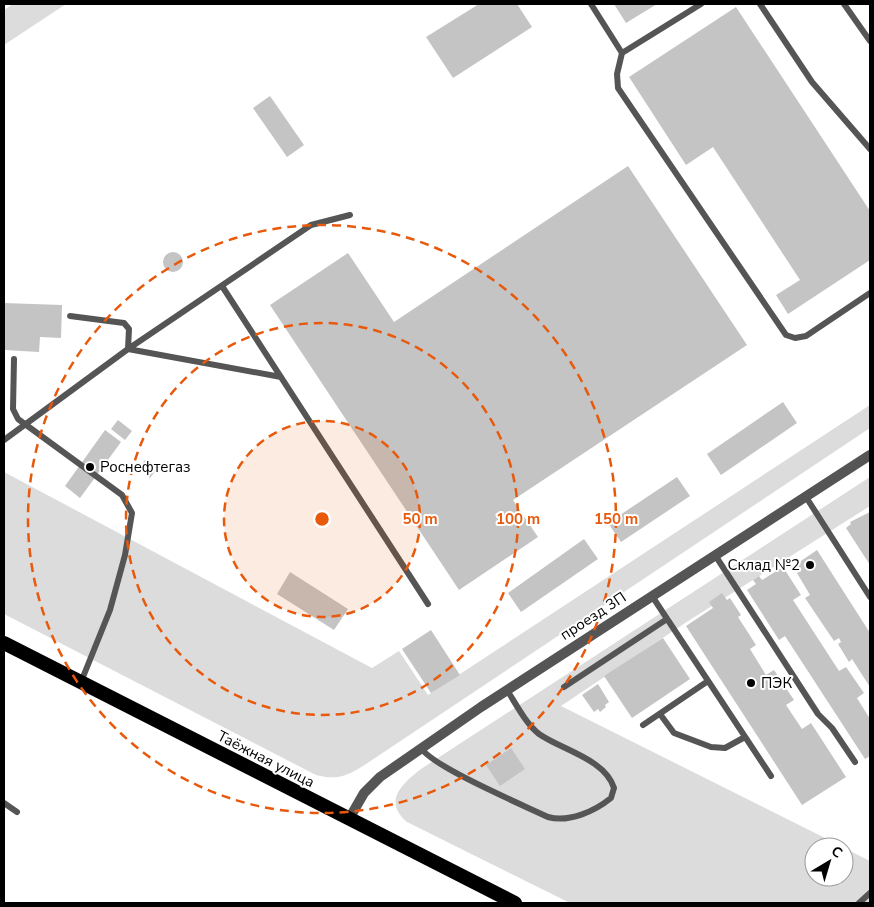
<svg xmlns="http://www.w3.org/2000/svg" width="874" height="907" viewBox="0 0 874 907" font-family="'Nunito Sans',sans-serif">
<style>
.green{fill:#dcdcdc}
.building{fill:#c4c4c4}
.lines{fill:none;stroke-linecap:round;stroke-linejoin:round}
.service{stroke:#555;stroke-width:6}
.minor{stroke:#555;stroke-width:10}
.trunk{stroke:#000;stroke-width:14}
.ring{fill:none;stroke:#e8590c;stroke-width:2.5;stroke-dasharray:9 6}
.poi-dot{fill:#000;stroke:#fff;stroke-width:2}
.labels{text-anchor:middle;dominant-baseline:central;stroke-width:4;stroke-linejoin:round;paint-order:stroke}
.poi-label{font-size:15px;fill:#000;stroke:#fff;text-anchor:start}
.street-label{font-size:15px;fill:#000;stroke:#fff}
.centre{fill:#e8590c;stroke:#fff;stroke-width:2.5}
.ring-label{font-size:15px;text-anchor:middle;font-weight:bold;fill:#e8590c;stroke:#fff;stroke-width:4;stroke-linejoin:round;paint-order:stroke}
</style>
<rect width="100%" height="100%" fill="#fff"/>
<path class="green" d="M13,4H66L4,45V10Z
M870,405V428L363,766C345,777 336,780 316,775L4,614V472L372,668L399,651L428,695Z
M870,477V506L685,623L561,706L843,847H814V877H844V848L870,861V903H570L407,822C382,801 403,783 421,769Z"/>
<path class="building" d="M479,4H517L532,27L453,78L426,37Z
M614,4H657L626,23Z
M736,7L870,211V260L788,314L776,295L800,280L713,147L686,165L629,77Z
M270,96L304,145L287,157L253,108Z
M628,166L747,345L513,500L538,537L459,590L270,305L348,253L394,322Z
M163 262a10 10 0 1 1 20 0a10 10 0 1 1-20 0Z
M4,303L62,305L61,338L40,337L39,352L4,350Z
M783,402L797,423L721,475L707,454Z
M118,420L132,431L125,440L111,429Z
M105,430L121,442L80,498L65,486Z
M145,460L157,469L150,478L138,468Z
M677,477L690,496L621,542L608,523Z
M870,512V565L846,528L851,524L850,522Z
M584,539L598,559L521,612L508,593Z
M817,550L870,633V687L852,659L849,662L838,644L841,642L839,638L834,641L805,598L810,595L797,573L800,571L795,565Z
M783,567L801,595L793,600L839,671L846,667L864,693L857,698L870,719V756L865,759L785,636L779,640L747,590L756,584L753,580L759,576L762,580Z
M290,572L348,609L334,630L277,594Z
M722,593L727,600L730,598L741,615L738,617L756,645L750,649L766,675L774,670L794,700L786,705L802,729L811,723L846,777L802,805L686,626L713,608L709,602Z
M431,630L460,675L431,693L402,649Z
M663,638L690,679L632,718L604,676Z
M598,684L609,702L605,705L606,707L600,712L598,709L594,712L582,695Z
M511,748L525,769L500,786L486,765Z"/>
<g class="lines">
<path class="service" d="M591,4L622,53L701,4
M760,4L812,82L870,149
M844,4L870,41
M622,53L617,74L618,88L786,335L795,338L806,336L870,293
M222,286L428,604
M70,316L124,323L129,329L128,349L281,377
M14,359L13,409L18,419L122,495L132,513L125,555L110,610L81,682
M4,440L128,349L311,225L350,215
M806,497L870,597
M715,555L818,714L832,728L855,762
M652,596L771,776
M564,687L667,619
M660,714L674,733L711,747L725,748L745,737
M643,725L708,681
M421,748C433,767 523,805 548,817C569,823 595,811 611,798L614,788C605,759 562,750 539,734C526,724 516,704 507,690
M4,803L17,812
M859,903L870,893"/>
<path class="minor" d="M349,819L364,793L380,777L481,707L870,455"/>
<path class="trunk" d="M4,643L515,903"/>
</g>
<circle cx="322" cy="519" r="98" fill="#e8590c" fill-opacity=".12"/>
<g class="ring">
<circle cx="322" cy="519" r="98"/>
<circle cx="322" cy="519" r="196"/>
<circle cx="322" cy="519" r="294"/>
</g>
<g class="poi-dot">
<circle cx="90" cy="467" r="5"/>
<circle cx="810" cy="565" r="5"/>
<circle cx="751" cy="683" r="5"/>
</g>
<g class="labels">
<g class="poi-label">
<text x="100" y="467">Роснефтегаз</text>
<text x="800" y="565" text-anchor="end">Склад №2</text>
<text x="761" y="683">ПЭК</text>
</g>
<g class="street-label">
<text transform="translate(593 616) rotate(-33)">проезд 3П</text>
<text transform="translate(266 759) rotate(27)">Таёжная улица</text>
</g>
</g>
<circle cx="322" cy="519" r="8" class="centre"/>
<g class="ring-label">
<text x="420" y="524">50 m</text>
<text x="518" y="524">100 m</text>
<text x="616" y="524">150 m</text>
</g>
<rect width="874" height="907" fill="none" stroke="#000000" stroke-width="10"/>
<g transform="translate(829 862) rotate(38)"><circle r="24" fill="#ffffff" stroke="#999999"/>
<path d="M0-4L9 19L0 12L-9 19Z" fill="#000000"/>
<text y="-8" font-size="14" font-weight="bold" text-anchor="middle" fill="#000000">С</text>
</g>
</svg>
